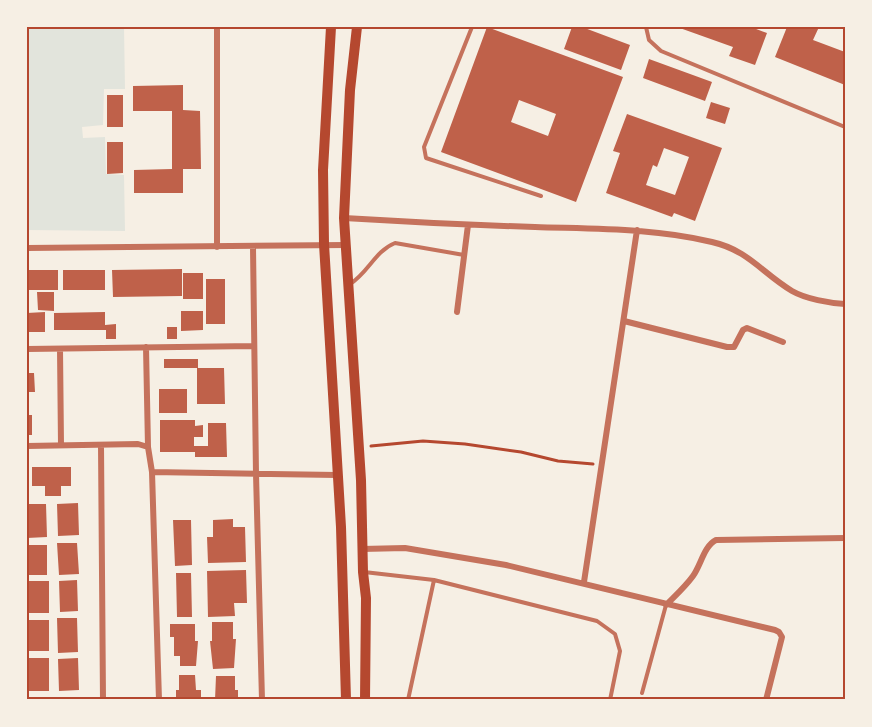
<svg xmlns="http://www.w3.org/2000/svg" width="872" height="727" viewBox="0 0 872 727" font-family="Inter,sans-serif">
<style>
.green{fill:#e2e4dc}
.building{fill:#bf614a;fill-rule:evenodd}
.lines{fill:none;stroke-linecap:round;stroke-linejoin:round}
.path{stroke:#b5482f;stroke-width:3}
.service{stroke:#c5725c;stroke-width:4}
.minor{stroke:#c5725c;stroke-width:6}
.primary{stroke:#b5482f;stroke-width:10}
.neatline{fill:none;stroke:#b5482f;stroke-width:2}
</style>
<rect width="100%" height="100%" fill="#f6efe4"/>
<path class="green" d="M27,27H124L125,89H104L103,125L82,127L83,138L105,137L106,174L124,175L125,231L27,230Z"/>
<path class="building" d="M487,27L623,77L576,202L441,152ZM519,100L556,114L548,136L511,122Z
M572,27H582L630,45L621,70L564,49Z
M677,27H751L767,33L755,65L729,56L733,47Z
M787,27H819L813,40L845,52V85L775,57Z
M649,59L712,82L705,101L643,78Z
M183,85V110L200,111L201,169H183V193H134V170L172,169V111H133V86Z
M107,95H123V127H107Z
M711,102L730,108L725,124L706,118Z
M627,114L722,148L695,221L674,213L672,217L606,193L620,153L613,151ZM664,148L689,157L675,195L646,185L653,165L657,167Z
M107,142H123V173L107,174Z
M182,269V296L113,297L112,270Z
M27,270H58V290H27Z
M63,270H105V290H63Z
M183,273H203V299H183Z
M206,279H225V324H206Z
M37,292H54V311L38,310Z
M181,311H203V330L181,331Z
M45,312V332H27V313Z
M105,312V325L116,324V339H106V330H54V313Z
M167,327H177V339H167Z
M164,359H198V368H164Z
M197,368H224L225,404H197Z
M27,373H34L35,392H27Z
M159,389H187V413H159Z
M27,415H32V435H27Z
M160,420H195V426L203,425V437H194V446H208V423H226L227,457H195V452H160Z
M32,467H71V486H61V496H45V486H32Z
M78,503L79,535L58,536L57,504Z
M27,504H46L47,537L27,538Z
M233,519V527H245L246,562L208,563L207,537H213V520Z
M173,520H191L192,565L175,566Z
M57,543H77L79,574L59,575Z
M27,545H47V575H27Z
M246,570L247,603H234L235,616L208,617L207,571Z
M176,573H191L192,617H177Z
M77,580L78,611L60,612L59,581Z
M27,581H49V613H27Z
M57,618H77L78,652L58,653Z
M27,620H49V651H27Z
M212,622H233V639H236L234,668L213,669L210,641H212Z
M170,624H195V641H198L196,666H180V656H174V637H170Z
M27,658H49V691H27Z
M78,658L79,690L59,691L58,659Z
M179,675H195L196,690H201V700H176V690H179Z
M216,676H235V690H238V700H215Z"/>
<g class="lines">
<path class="path" d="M371,446L423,441L465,444L521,452L558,461L593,464"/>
<path class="service" d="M472,27L424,147L426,158L541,196
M646,27L649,40L661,51L845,127
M350,284C368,273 375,251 395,243L464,255
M364,572L434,580L597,621L615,634L620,651L610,700
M642,693L666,605
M408,700L434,580"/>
<path class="minor" d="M217,27V247
M344,218C408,222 471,225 535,227C594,229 654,228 712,242C748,250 762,273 792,291C806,299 829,303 845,304
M253,247L256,474L262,700
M27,248L346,245
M457,312L468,225
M624,321L727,347H734L743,330L747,328L783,342
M146,347L148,447
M27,349L254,346
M60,349L61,445
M101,445L103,700
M27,446L138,444L148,447L152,472L159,700
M152,472L337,475
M362,549L405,548L506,565L775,630L779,632L782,637L766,700
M584,582L637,230
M666,605C676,595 685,587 693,576C701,565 704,546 716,540L845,538"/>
<path class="primary" d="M331,27L323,170L324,244L341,527L346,700
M357,27L350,90L344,218L361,480L363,572L366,598L365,700"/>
</g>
<rect width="872" height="727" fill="none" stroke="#f6efe4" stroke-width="57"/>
<rect x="28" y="28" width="816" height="670" class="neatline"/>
</svg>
